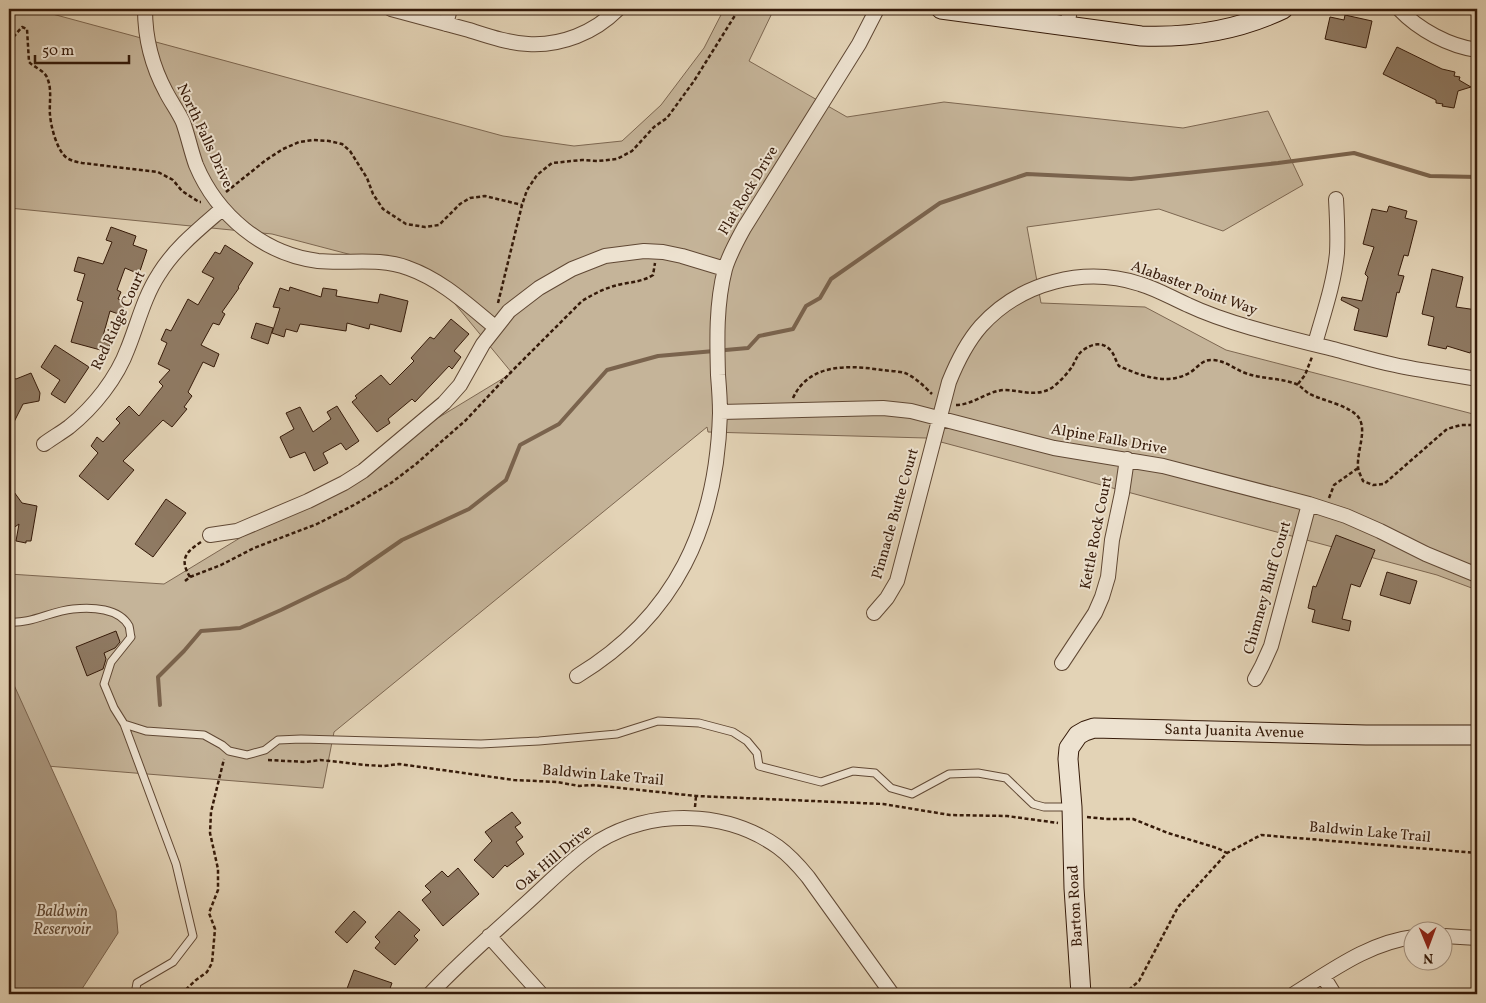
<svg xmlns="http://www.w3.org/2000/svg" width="1486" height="1003" viewBox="0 0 1486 1003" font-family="Vollkorn,serif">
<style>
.green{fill:#c5b499;stroke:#7d6751}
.water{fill:#a8947b;stroke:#7a634d}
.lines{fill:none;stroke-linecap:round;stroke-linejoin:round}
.stream{stroke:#7a634d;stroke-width:4}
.building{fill:#8f7a63;stroke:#351a09}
.lane-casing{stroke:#604834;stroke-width:9}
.street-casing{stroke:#604834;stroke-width:16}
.secondary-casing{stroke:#351a09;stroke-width:21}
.path{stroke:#351a09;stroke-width:2.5;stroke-dasharray:4 2.5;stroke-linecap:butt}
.lane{stroke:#ede2d0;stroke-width:7}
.street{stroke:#ede2d0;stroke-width:14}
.secondary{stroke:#ede2d0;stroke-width:19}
.labels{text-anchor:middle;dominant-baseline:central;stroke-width:4;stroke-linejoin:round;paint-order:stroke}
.street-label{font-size:15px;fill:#351a09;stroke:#ede2d0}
.water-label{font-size:16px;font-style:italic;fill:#5d4531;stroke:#ede2d0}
</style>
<rect width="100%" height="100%" fill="#e3d3b6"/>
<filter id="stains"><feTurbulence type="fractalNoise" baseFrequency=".004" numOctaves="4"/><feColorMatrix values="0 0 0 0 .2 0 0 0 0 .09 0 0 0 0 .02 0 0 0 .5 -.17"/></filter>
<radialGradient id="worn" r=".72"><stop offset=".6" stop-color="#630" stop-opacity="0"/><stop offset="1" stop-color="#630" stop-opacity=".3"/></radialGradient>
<path class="green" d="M9,9H34L503,136L574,146L622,141L661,105L704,48L724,9H774L749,61L847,117L944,102L1183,128L1268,111L1303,185L1223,231L1159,209L1027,227L1041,303L1145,307L1226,350L1477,415V590L1437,575L926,438L708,432L707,427L334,732L323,788L9,763V574L164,584L512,373L432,276L272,234L9,208Z"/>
<path class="water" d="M9,674L116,911L118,933L80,992L79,994H9Z"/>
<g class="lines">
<path class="stream" d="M160,705L158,677L184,651L201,631L240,628L281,610L347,578L402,540L469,509L506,480L520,445L559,424L607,370L658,356L748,348L759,336L793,329L806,306L820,298L831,279L940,203L1027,174L1131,179L1278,163L1354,153L1430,176L1477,177"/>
</g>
<path class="building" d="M1345,15L1372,21L1366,48L1325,39L1330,17L1344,20Z
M1397,47L1442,69L1455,72L1454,76L1460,77L1459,80L1471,87L1458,91L1454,108L1442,106L1443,104L1436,103V100L1383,74Z
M1389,206L1407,211L1405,218L1417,221L1408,256L1404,255L1398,275L1404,276L1399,293L1397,292L1387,337L1354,330L1359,309L1341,300L1342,297L1362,301L1368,277L1365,274L1374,247L1363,244L1372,209L1387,212Z
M111,227L136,236L133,245L147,250L139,274L125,268L117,290L121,292L118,299L125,302L121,315L110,311L103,336L112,337L108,352L71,342L83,302L77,300L85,274L74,271L78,257L103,264L112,242L106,240Z
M225,245L253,263L238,287L239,288L222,312L225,314L219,325L213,323L201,345L219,354L214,367L203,362L188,392L192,396L184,407L187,409L172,427L163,420L123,461L134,470L108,500L79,476L98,453L91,446L97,437L103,442L120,423L116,419L129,406L139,416L163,386L159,382L170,370L158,364L167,343L161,340L166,329L171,331L188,299L198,305L214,278L202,272L215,252L220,254Z
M1432,269L1463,277L1456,307L1477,310V350L1472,349L1470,353L1447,346L1446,349L1428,345L1434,317L1422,314Z
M290,287L321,297L323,288L337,290L336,296L378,303L380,294L408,301L401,332L370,324L369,329L347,323L346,331L300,324L297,332L286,329L284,337L272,333L280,308L273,307L280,288L289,291Z
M451,319L469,334L454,351L461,357L452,369L449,366L415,402L412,399L388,419L390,423L377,432L352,402L357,398L355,396L381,375L390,385L414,361L411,358L430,337L434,339Z
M256,323L273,328L268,344L251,338Z
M55,345L89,367L65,403L51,394L60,380L41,367Z
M31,373L40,393L39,401L23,404L9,432V376L16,379Z
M337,406L359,441L346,450L341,443L323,453L328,463L314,471L305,452L290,458L280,437L294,429L286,413L300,407L313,432L331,419L327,412Z
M9,485L22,503L37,506L31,541H26V543L16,541L19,524L9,531Z
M166,499L186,513L153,557L135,544Z
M1336,535L1375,550L1360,587L1351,584L1342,619L1351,621L1349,631L1312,622L1315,610L1308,608L1313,586L1316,587Z
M1387,572L1417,581L1410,604L1380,595Z
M116,631L120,642L115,648L104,653L106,659L103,669L87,676L76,647Z
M512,812L521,823L515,827L523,837L516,842L524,854L507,867L505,865L493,878L474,860L492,841L485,832Z
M458,868L479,894L443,926L422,900L431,892L425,886L442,871L448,877Z
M354,911L366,922L347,943L335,932Z
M399,911L420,930L414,936L418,940L395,965L375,948L380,942L375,937Z
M354,970L392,983L388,994H345Z"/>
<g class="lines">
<g class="lane-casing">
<path id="lane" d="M9,622C31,624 51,611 73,609C92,607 119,608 129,626C130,629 130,634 131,637L111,662L104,684L114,708L124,724L146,731L204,735L222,745L229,751L247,755L265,750L278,740L301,739L481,744L539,741L617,734L658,721L699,723L733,732L747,741L757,753L759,766L821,782L853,771L875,773L891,788L912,794L949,774L978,773L1006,778L1033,804L1044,807H1071
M124,724L176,864L193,936L173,962L137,983L135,994"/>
</g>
<g class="street-casing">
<path id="street" d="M145,9C145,38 152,66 166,92C171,102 178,111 183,122C188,136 191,151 196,165C217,215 263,254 318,261C348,264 379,257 408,268C442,280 468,305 495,327
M391,9C417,16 443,23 469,30C488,36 508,43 528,44C561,46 594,33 618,9
M1399,9C1419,30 1449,46 1477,50
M446,24L450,9
M1067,27L1070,9
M1315,344C1323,315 1334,284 1337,253C1338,235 1337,217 1336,199
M720,412L883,408L911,411L1054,448L1163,466L1309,504L1346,516L1380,531L1426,554L1477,575
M44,444C52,438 61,433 69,427C94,407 117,378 128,348C138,323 144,297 159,274C175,248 199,229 222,209
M210,535L237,531L308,501L344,483L363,471L444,403L460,385L483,344L509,311L539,288L572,269L605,256L644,251L663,252L682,256L725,269
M874,613L887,598L897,581L949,382C957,362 967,342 981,326C1021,282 1084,266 1140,284C1157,289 1172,298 1188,305C1209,315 1231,322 1252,328C1280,336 1309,343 1337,350C1356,355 1375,361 1395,365C1422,371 1450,374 1477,379
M1062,663L1095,613L1102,597L1108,577L1112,540L1122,493L1127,459
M577,676C676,616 717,526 720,413C720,400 719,387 718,375C717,340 716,304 725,269C729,255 737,241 744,228L859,44L877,9
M1255,679L1262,666L1271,646L1309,504
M489,936L541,994
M1444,936L1477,938
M1323,976L1334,994
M430,994C458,964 490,936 521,908C545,887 572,858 599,841C653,809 726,810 778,847C789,855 799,866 808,877L892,994
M1294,994C1331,971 1370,942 1414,937"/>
</g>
<g class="secondary-casing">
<g id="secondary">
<path d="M941,9L1141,36C1191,38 1239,30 1283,9"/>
<path id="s1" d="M1081,994L1074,888L1072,807L1068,759L1069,748L1078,735L1085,731L1094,728L1366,735H1477"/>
</g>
</g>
<path class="path" d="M9,42L22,27L27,29L29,62C35,68 46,71 48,80C52,91 49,104 50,115C51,127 57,151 67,158C72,161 77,162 82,163L158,172L173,180L182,191L199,202H201
M226,192L266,160L283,149L299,142L313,140L329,141L342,144L350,151L367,178L373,194L383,209L406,224L425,227L439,225L460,204L470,198L485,196L522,205
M498,303L522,205L527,190L537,175L552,163L582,160L598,161L617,159L632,151L654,127L667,118L694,81L739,9
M1298,384L1305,375L1312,357
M793,398C809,363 849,365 882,370C889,371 898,371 905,373C915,377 925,387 932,394
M956,405C973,405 987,391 1004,390C1021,390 1033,397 1050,389C1058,384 1066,375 1072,367C1075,362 1077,355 1082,351C1092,343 1104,341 1112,352C1115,356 1116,362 1119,366C1141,376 1168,386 1191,372C1198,367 1203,359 1213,360C1227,361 1235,370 1248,374C1263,379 1281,378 1296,384C1301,386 1304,390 1308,393C1322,401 1350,405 1359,418C1367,431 1357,451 1358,466C1358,471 1361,476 1363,481L1373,485L1384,484L1447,429L1461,425H1477
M1329,498L1334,485L1358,468
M190,577C179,559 186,552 201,542
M185,581L190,577L221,565L254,548L317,524L354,505L391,483L416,464L466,420L510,373L582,301C595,293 607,287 622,284C633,282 644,281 653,275L655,263
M268,760L306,762L320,760L340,762L364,765L384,766L399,764L514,780L557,782L579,786L593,785L696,796L883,804L950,815L1007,816L1058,823
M695,807L696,796
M1087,817L1106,819H1133L1168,833L1217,848L1227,853
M181,994L196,980L207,972L212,963L215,929L209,913L218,890V869L210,833L211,812L224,759
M1124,994L1139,981L1178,907L1227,853L1261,835L1477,853"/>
<use href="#lane" class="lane"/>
<use href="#street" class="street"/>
<use href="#secondary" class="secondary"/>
</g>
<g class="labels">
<g class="street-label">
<text transform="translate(204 136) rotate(65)">North Falls Drive</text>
<text transform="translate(749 191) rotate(-59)">Flat Rock Drive</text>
<text transform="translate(1194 289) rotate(20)">Alabaster Point Way</text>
<text transform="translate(119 321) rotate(-65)">Red Ridge Court</text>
<text transform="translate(1109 440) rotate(10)">Alpine Falls Drive</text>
<text transform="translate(896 514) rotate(-74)">Pinnacle Butte Court</text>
<text transform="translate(1097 533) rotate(-79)">Kettle Rock Court</text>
<text transform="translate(1268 588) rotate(-74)">Chimney Bluff Court</text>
<text stroke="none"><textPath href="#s1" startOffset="420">Santa Juanita Avenue</textPath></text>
<text transform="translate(603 776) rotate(5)">Baldwin Lake Trail</text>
<text transform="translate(1370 833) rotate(5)">Baldwin Lake Trail</text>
<text transform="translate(554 859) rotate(-40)">Oak Hill Drive</text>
<text transform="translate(1076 906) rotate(-93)">Barton Road</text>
</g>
<g class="water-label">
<text x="62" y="912">Baldwin<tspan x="62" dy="18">Reservoir</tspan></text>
</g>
</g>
<rect width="1486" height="1003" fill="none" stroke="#e3d3b6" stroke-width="30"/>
<rect x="10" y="10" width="1466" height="983" fill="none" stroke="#351a09" stroke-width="2.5"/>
<rect x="15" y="15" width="1456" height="973" fill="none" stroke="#351a09"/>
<g transform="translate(1428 946) rotate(179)"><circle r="24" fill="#ede2d0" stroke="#a39280"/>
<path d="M0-4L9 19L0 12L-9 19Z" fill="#8f2418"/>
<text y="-8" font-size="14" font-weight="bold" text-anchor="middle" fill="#351a09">N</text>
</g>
<path d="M35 55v8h94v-8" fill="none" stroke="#351a09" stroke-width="2.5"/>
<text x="42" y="55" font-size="15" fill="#351a09" stroke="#ede2d0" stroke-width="4" paint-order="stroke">50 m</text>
<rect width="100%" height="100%" filter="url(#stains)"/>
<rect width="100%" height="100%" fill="url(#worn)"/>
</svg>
